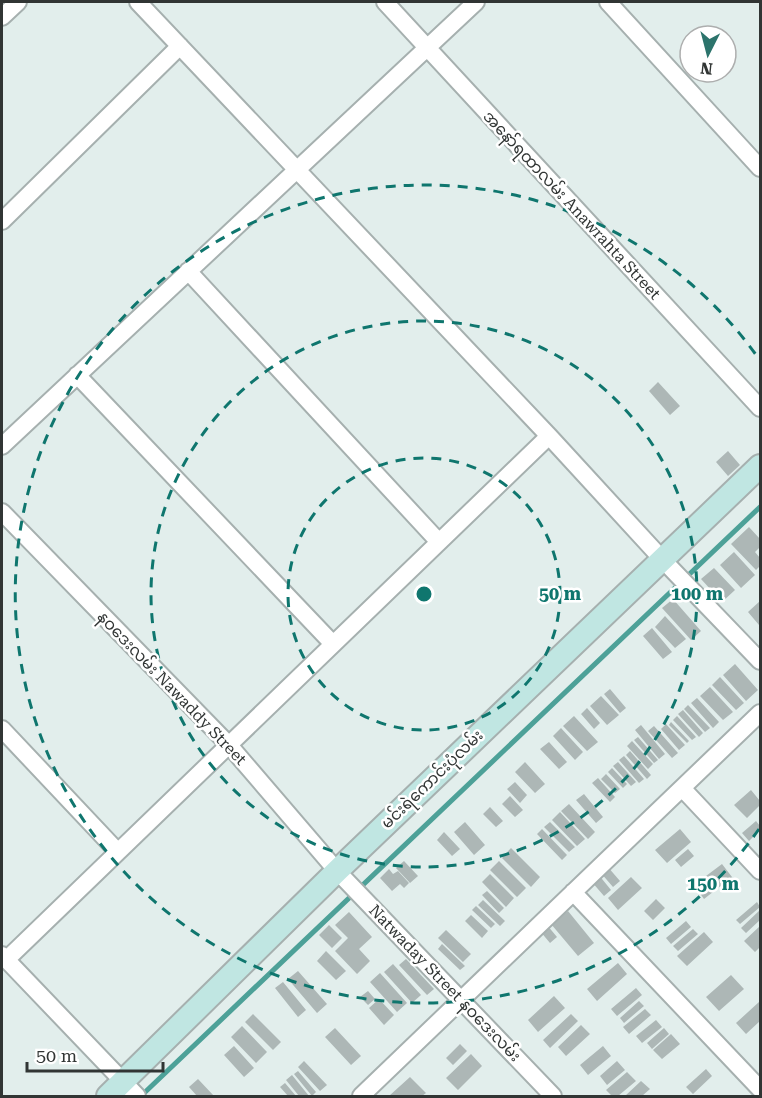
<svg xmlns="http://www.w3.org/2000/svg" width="762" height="1098" viewBox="0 0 762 1098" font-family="'Roboto Serif','Noto Sans Myanmar',serif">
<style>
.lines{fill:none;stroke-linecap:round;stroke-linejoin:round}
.stream{stroke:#4da198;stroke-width:5}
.building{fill:#adb7b6}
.street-casing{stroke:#a6b0af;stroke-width:20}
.secondary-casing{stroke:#a6b0af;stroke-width:26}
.street{stroke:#fff;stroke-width:16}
.secondary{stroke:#c0e6e2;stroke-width:22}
.ring{fill:none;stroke:#0f766e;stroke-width:3;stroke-dasharray:10 8}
.labels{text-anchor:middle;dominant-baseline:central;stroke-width:5;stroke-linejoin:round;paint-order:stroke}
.street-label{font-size:16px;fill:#313534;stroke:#fff}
.centre{fill:#0f766e;stroke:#fff;stroke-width:3}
.ring-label{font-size:18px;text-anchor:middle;font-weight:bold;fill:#0f766e;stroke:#fff;stroke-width:5;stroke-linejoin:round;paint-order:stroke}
</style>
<rect width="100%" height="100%" fill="#e2eeec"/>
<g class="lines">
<path class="stream" d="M141,1096L760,507"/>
</g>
<path class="building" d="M658,382L680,406L670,415L649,391Z
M728,451L740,465L728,476L716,462Z
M749,527L760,539V547L755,552L760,558V566L756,570L731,544Z
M734,552L755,575L741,588L720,565Z
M714,568L735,590L722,602L701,579Z
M673,599L701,631L691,640L662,608Z
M760,601V624L759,625L748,612Z
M665,616L686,639L675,648L655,627Z
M652,628L672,652L663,659L643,636Z
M735,664L758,690L746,701L723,675Z
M720,677L744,703L736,710L712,685Z
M710,687L733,712L723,720L700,696Z
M610,689L626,708L620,713L604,694Z
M601,696L619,715L607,725L590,706Z
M697,698L719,722L713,728L691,703Z
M688,705L710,728L705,732L684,709Z
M587,708L600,723L594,729L581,714Z
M683,710L703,733L699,737L678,714Z
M574,716L598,742L587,751L563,726Z
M677,716L696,737L692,740L673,720Z
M671,722L689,741L687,743L669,725Z
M666,724L685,745L679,750L661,729Z
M641,725L665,754L659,759L635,730Z
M654,726L678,753L672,758L648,731Z
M561,728L583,752L575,760L553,736Z
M638,737L658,760L654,763L634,740Z
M632,741L653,764L648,769L627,746Z
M549,742L567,762L559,769L540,749Z
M630,751L651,775L647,779L626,755Z
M624,756L644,779L639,783L619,760Z
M525,762L545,784L535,793L515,772Z
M618,762L636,782L631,786L613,766Z
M612,768L627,784L623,788L608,772Z
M606,774L620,789L615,793L601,779Z
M598,778L615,797L610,802L592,783Z
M515,782L527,795L520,803L507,789Z
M751,790L760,801V805L747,818L734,805Z
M584,794L603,817L596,823L576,800Z
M510,796L523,810L515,817L502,804Z
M569,804L595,832L588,839L561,811Z
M490,807L503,821L496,827L483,814Z
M560,812L585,839L577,846L552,820Z
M756,821L760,826V830L749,841L742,833Z
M465,822L485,845L474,855L454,832Z
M550,822L575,847L569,852L544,827Z
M542,829L567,855L562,860L537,834Z
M680,829L691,842L667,863L655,850Z
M444,832L460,849L452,856L437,840Z
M511,848L540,877L531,887L502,858Z
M688,849L694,856L681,867L675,860Z
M404,861L418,876L410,883L396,868Z
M499,861L526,888L517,897L490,870Z
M722,864L732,877L704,899L694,885Z
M607,866L620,881L613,887L600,872Z
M389,869L393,874L398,871L409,883L404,888L400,884L392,891L380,878Z
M490,874L514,898L506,907L482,882Z
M598,874L611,890L604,896L591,881Z
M631,877L642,888L618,910L608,898Z
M487,891L504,908L499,913L482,895Z
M656,899L665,908L653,920L644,911Z
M483,900L505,921L500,926L478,905Z
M757,902L760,907L740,924L736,920Z
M476,906L495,924L491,928L472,910Z
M760,910V920L746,933L741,928Z
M568,911L594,943L578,956L551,924Z
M349,912L372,937L359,949L370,961L357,974L335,951L348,938L335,925Z
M471,915L488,931L482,938L465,921Z
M686,921L691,927L671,944L666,938Z
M329,925L342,938L332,948L319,935Z
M547,925L557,937L550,943L540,931Z
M760,926V947L755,952L744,941Z
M693,929L698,934L678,951L673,946Z
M446,930L471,954L463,962L438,938Z
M704,932L713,942L687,966L677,956Z
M442,944L465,966L460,970L438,949Z
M326,951L346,971L336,980L317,961Z
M406,959L434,989L427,995L399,965Z
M618,963L627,974L597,1001L587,989Z
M393,964L421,995L412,1003L384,972Z
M298,971L327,1004L317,1013L288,979Z
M380,973L407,1003L397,1012L370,982Z
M731,975L744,989L719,1011L706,997Z
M283,982L306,1010L298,1017L275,988Z
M636,988L642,995L617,1016L611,1009Z
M368,991L375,999L368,1005L360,997Z
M554,996L565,1008L538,1032L528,1020Z
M379,999L394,1015L384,1025L369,1008Z
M639,1001L644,1006L624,1023L620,1018Z
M759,1002L760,1004V1021L746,1034L736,1023Z
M645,1009L651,1015L629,1034L623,1027Z
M253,1014L281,1042L273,1050L245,1022Z
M571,1014L578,1021L550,1048L543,1040Z
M656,1020L662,1027L642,1043L636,1036Z
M581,1025L590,1034L566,1056L558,1047Z
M242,1026L267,1052L256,1063L231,1037Z
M335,1028L361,1056L351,1065L325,1037Z
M664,1028L669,1034L652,1049L647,1043Z
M671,1034L680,1044L662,1059L653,1050Z
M460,1044L467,1051L453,1065L446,1058Z
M234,1046L254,1068L244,1077L224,1055Z
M603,1046L611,1056L588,1075L580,1065Z
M471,1054L482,1066L458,1090L446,1078Z
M304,1061L327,1085L320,1091L298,1067Z
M617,1061L625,1070L607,1085L600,1076Z
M706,1069L712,1076L693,1094L686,1087Z
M298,1071L316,1092L312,1096L294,1074Z
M627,1072L636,1081L618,1096H612L606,1090Z
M292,1075L309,1096H299L286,1080Z
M410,1077L426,1093L422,1096H389Z
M198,1079L214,1096H197L189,1087Z
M641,1081L650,1089L642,1096H625Z
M285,1083L296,1096H288L280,1087Z"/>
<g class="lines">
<g class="street-casing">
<path id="street" d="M138,2L549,436L662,559L760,661
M385,2L760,408
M608,2L760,168
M2,17L18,2
M2,221L180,46
M188,271L439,542
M77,375L333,644
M2,446L476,2
M2,512L229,745L337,871L553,1096
M2,729L118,852
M682,788L760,871
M573,892L760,1089
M2,955L137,1096
M6,960L549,436
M361,1096L760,713"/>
</g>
<g class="secondary-casing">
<path id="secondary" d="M108,1096L337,871L760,466"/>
</g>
<use href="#street" class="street"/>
<use href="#secondary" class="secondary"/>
</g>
<g class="ring">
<circle cx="424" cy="594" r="136"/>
<circle cx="424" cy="594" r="273"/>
<path d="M759 829A409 409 0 1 1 759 359"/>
</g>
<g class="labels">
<g class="street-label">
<text transform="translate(572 205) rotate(47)">အနော်ရထာလမ်း Anawrahta Street</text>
<text transform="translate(172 688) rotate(46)">နဝဒေးလမ်း Nawaddy Street</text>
<text transform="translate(432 779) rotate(-44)">မင်းရဲကောင်းပုံလမ်း</text>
<text transform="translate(445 983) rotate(46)">Natwaday Street နဝဒေးလမ်း</text>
</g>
</g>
<circle cx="424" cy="594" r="9" class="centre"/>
<g class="ring-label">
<text x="560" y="600">50 m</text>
<text x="697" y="600">100 m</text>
<text x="713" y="890">150 m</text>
</g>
<rect width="762" height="1098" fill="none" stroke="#313534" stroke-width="6"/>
<g transform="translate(708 54) rotate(186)"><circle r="28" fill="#ffffff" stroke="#adaeae" stroke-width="1.5"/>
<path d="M0-4.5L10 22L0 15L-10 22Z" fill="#2c746c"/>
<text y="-9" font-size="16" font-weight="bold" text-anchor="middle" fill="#313534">N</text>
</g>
<path d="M27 1062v9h136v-9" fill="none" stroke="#313534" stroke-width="3"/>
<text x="36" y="1062" font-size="18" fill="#313534" stroke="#ffffff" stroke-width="4.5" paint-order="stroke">50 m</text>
</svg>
